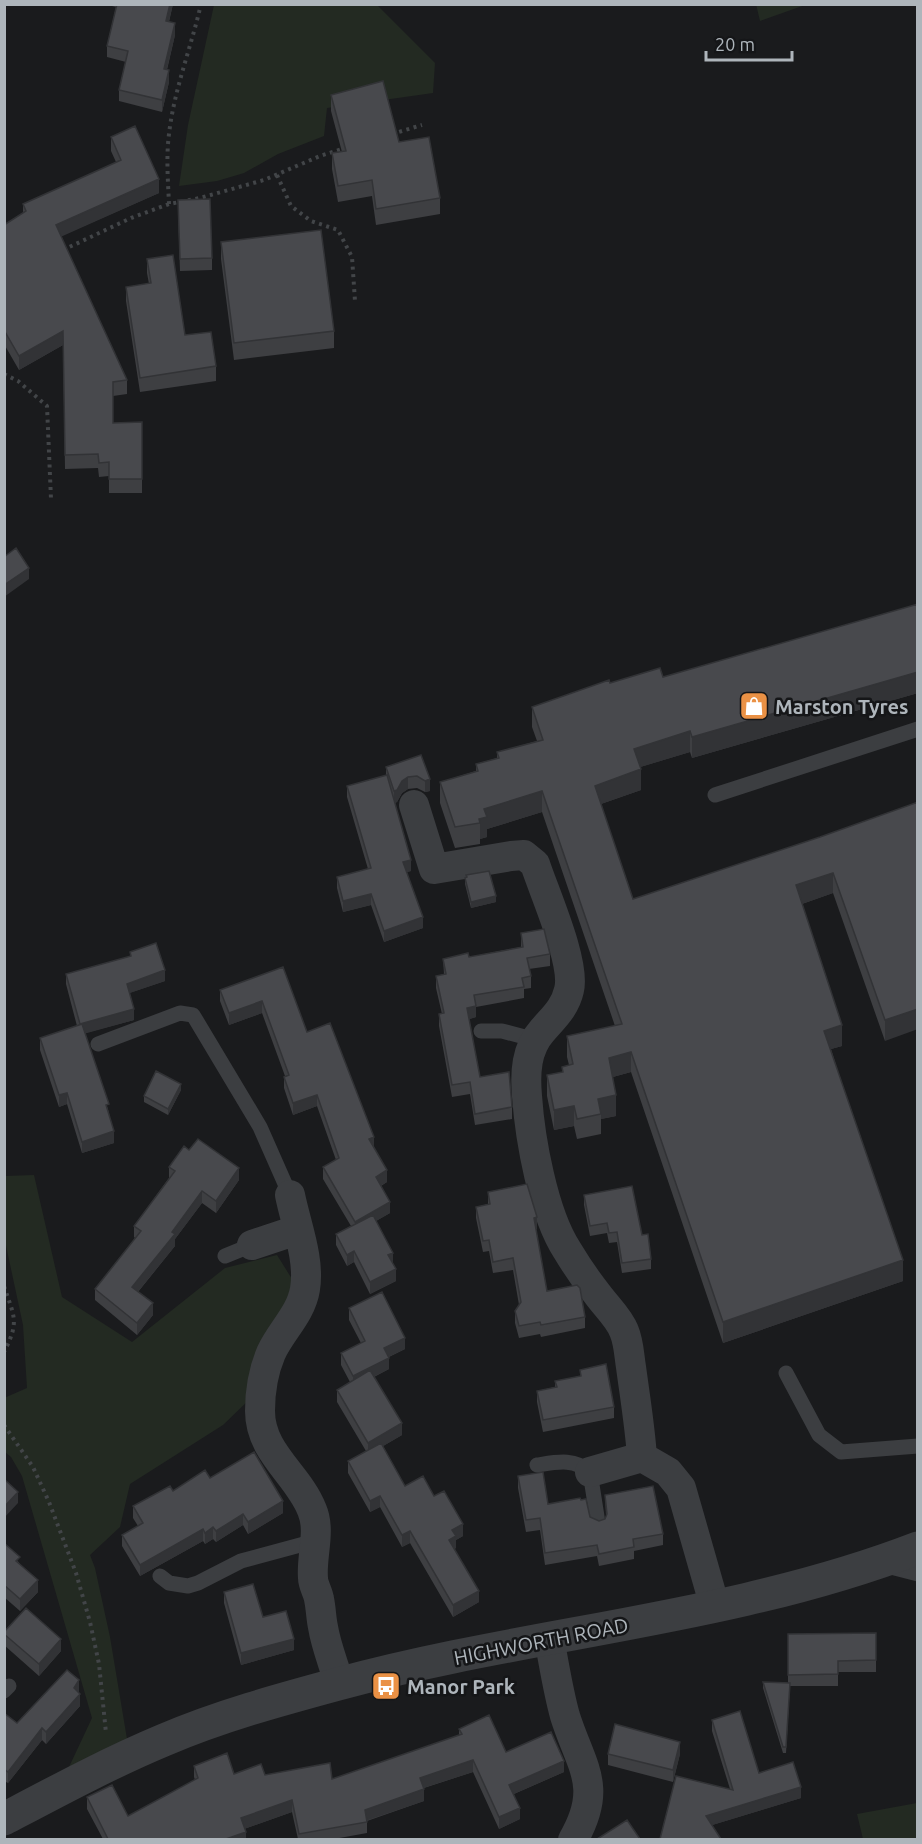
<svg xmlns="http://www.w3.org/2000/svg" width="922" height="1844" viewBox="0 0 922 1844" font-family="Ubuntu,sans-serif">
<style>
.green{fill:#232a22}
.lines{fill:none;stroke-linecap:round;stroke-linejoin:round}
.path{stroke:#424548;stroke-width:4;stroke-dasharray:3 4.5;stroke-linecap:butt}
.service{stroke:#3c3e41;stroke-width:15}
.minor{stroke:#3c3e41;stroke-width:30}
.tertiary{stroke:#3c3e41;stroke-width:33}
.wall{fill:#3e3f42}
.shaded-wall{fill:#323336}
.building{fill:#48494d;stroke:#323336;stroke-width:1.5}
.labels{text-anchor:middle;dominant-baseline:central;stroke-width:5;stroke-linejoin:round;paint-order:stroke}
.poi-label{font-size:20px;font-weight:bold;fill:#aeb5bb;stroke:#151618;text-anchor:start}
.street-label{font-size:20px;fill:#aeb5bb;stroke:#151618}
</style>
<rect width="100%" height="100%" fill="#1a1b1d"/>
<path class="green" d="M756,4H805V5L760,21Z
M214,5H377L435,63L433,93L327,108L324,136L278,154L244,173L217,181L179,186L188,125Z
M34,1175L62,1297L132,1342L225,1268L277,1255L292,1279L290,1300L253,1396L223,1425L130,1484L120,1527L90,1555L95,1568L110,1637L127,1739L69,1767L92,1718L22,1476L11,1457L5,1452L4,1398L27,1388L23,1325L5,1241V1176Z
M917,1803V1839H863L857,1814Z"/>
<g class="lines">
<path class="path" d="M392,134L422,125
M277,175L291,206L311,221L338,230L352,257L355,301
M169,204C168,181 166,157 169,134C174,90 191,48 201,4
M63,250L131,218L169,204L200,198L264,180L320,156L345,148
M4,374L18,381L47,406L51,499
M4,1286C14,1317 20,1321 4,1352
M4,1425L33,1467L49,1502L76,1573L90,1622L99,1664L106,1733"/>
<path class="service" d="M715,795L918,729
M481,1031H502L536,1040
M98,1044L180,1013L193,1015L260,1127L290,1195
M225,1256L252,1245
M786,1373L819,1435L841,1452L918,1446
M537,1465C557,1462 574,1458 590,1472L598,1523
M883,1565L918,1574
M160,1576L169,1583L188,1586L198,1583L241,1561L315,1541
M4,1691L9,1686"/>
<path class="minor" d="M414,805L434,869L511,856L524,855L535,864C544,892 576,963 569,990C565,1008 553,1018 542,1031C526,1049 525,1073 527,1096C530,1139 543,1213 567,1250C576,1265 586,1280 598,1295C606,1306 619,1318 624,1331C629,1343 629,1355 631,1367C635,1397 640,1427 642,1457L668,1472L681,1488L715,1607
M290,1195C296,1225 310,1259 305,1289C301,1314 281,1331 271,1353C263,1372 260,1391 260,1411C260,1453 298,1474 312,1510C321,1531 311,1556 313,1578C313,1585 318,1592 319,1599C321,1608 321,1618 323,1627C326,1646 334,1665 339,1683
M252,1245L297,1230
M590,1472L642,1457
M549,1638C554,1664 558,1691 565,1716C581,1767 604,1786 573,1840"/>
<path class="tertiary" d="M4,1819C57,1791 109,1763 164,1740C220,1716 279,1700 338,1684C529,1632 731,1620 918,1548"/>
</g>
<path class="wall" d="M104,4H173L169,22L175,35L167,70L169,82L162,112L119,101V90L126,62L107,57V46L116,7Z
M331,95L399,142L440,198V214L376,225L372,196L338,202L332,169V153L342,152L331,111Z
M111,137L159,193L61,236L127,380V394L113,396V423L142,422V493H109V476L99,477L98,468L65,469L63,345L19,370L4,344V225L23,213V204L116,162L111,151Z
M178,212L212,258V270L180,271Z
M221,242L334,331V348L234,360L221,259Z
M147,259L185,335L216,366V381L140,392L126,301V287L149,284L147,273Z
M918,604V693L692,758L690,752L640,767L641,790L601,804L633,899L820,837L918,802L885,1041L833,893L802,904L842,1046L831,1049L903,1281L723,1343L631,1072L613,1077L616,1116L601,1119V1134L577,1139L574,1126L554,1130L547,1096V1075L562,1072V1067L569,1065L567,1057V1036L615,1026L542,812L487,829V837L480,839V844L455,848L440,803V782L476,771V764L497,758V752L537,741L532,727V707L610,683L663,677Z
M421,755L430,791L425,792L417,788L408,789L402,793L397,802L395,803L411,871L407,872L423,928L384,942L371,905L343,912L337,888V877L368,869L347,797V786L386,776V767Z
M466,875L496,902L471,908L465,884V878H466Z
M521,933L550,954V966L529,969L531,976V988L524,989V998L476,1007V1017L469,1019L480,1077L512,1107V1119L475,1125L470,1094L452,1097L439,1026V1014H442L436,988V976L444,974L443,959L469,957L521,947Z
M130,952L165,981L129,993L134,1020L85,1033L109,1113L114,1143L82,1153L67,1104L59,1107L40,1050V1038L77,1026L66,984V974L130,957Z
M283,967L307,1032L374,1147L387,1182L381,1186L390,1213L376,1221L393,1263L396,1281L370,1294L354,1262L347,1266L336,1245V1234L351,1226L323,1179V1167L336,1160L317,1106L293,1115L284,1088V1077L285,1076L262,1013L229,1025L220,1001V990Z
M181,1090L168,1115L144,1102V1096Z
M189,1150L239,1180L216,1213L202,1203L175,1239V1246L138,1292L153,1315L137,1335L95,1300V1289L135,1238L134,1237V1226L169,1178V1167Z
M488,1192L537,1229H536L547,1291L585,1317V1328L541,1337L540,1334L519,1338L515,1323V1311L519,1305L513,1270L493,1273L489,1251L483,1252L476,1218V1207L488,1204Z
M584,1195L642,1235L651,1259V1269L622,1273L617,1242L609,1243L607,1233L590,1236L584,1205Z
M349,1308L405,1349L389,1357V1369L374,1377L402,1435L383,1446L405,1486L434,1496L463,1536L456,1540V1548L454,1549L479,1602L453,1617L410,1543L402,1547L380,1507L370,1512L348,1473V1461L366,1451L337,1402V1390L350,1382L341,1365V1353L361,1343L349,1320Z
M580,1370L614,1407V1418L543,1432L537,1402V1391L555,1387V1381L580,1376Z
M518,1476L548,1504L581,1500L590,1517L599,1521L605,1519L606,1516L605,1495L663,1534V1545L634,1551V1559L599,1566L597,1556L545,1565L540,1530L526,1532L518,1488Z
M210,1478L283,1513L248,1534L243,1525L216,1542L213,1539L205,1544L203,1541L140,1576L122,1546V1535L138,1526L133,1518V1506L173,1491Z
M4,1543L20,1564L38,1592L20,1611L4,1597Z
M224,1592L263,1617L294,1650L241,1665L224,1603Z
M4,1632L61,1651L39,1676L4,1645Z
M876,1633V1672H838V1686H790L786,1753H783L763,1688V1682L788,1683V1634Z
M79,1692L80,1706L46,1744L42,1740L8,1783L4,1781V1713L17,1723Z
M712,1720L759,1773L801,1798L712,1825L660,1839L730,1789L712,1731Z
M459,1729L506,1752L564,1772L514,1794L520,1819L499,1829L473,1772L424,1788V1801L367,1821V1833L334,1839H298L292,1812L244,1829L246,1839H103L87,1809V1797L128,1816L195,1780L194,1777V1766L234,1774L332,1779L459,1735Z
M608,1754H680L673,1782L608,1765Z"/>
<path class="shaded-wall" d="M170,4H173L166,33V21Z
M175,23V35L164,81V69Z
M169,70V82L162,112V100Z
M159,179V193L56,239V225Z
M63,331V345L19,370V356Z
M29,568V579L4,597V585Z
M918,672V693L692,758V737Z
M690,731V752L634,769V749Z
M641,769V790L595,806V786Z
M408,777V789L402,793L397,802L394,803V791L402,781Z
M430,779V791L425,792V781Z
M542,791V812L487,829V837L480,839V823L479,819L484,809Z
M411,860V871L403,873V862Z
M833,873V893L796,906V885Z
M371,894V905L343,912V901Z
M496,896V902L471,908V902Z
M423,917V928L384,942V931Z
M165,970V981L127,994V984Z
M262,1001V1013L229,1025V1013Z
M476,1006V1017L467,1020V1008Z
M134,1009V1020L80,1035V1024Z
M918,1009V1029L885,1041V1020Z
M842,1025V1046L824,1051V1031Z
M631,1052V1072L609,1078V1058Z
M181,1084V1090L168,1115V1109Z
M67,1093V1104L59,1107V1095Z
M317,1095V1106L293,1115V1103Z
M616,1095V1116L601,1119V1114L598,1099Z
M574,1106V1126L554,1130V1110Z
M114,1131V1143L82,1153V1142Z
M374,1137V1149L369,1139Z
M239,1168V1180L216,1213V1201Z
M387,1170V1182L376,1188V1177Z
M202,1191V1203L175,1239V1246L132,1299V1287L172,1232Z
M390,1202V1213L355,1233V1222Z
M537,1217V1229H534V1218Z
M354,1251V1262L347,1266V1255Z
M393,1253V1265L388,1255Z
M903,1260V1281L723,1343V1322Z
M396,1269V1281L370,1294V1282Z
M153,1303V1315L137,1335V1323Z
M405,1338V1349L384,1359V1348Z
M389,1358V1369L353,1387V1376Z
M402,1423V1435L368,1455V1443Z
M18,1492V1503L4,1518V1507Z
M380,1496V1507L370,1512V1501Z
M283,1501V1513L248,1534V1522Z
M243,1514V1525L216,1542V1531Z
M463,1524V1536L456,1540V1548L449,1552V1540L452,1530Z
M213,1527V1539L205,1544V1533Z
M203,1529V1541L140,1576V1565Z
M410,1531V1543L402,1547V1535Z
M38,1580V1592L20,1611V1599Z
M479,1591V1602L453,1617V1605Z
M61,1639V1651L39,1676V1664Z
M294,1639V1650L241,1665V1653Z
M79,1680V1692L74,1699V1688Z
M80,1694V1706L46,1744V1732Z
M42,1728V1740L8,1783V1772Z
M680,1742V1754L673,1782V1770Z
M473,1760V1772L420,1789V1778Z
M564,1761V1772L509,1796V1785Z
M801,1787V1798L706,1827V1816Z
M424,1789V1801L365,1821V1810Z
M292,1800V1812L241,1830V1818Z
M520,1808V1819L499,1829V1817Z
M246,1832V1839H226Z"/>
<path class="building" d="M117,4H170L166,21L175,23L164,69L169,70L162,100L119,90L128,51L107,46Z
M383,81L399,142L429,137L440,198L376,209L372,180L338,186L332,153L346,151L331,95Z
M135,126L159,179L56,225L127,380L113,382V423L142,422V479H109V462L99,463L98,454L65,455L63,331L19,356L4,330V225L26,211L23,204L121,160L111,137Z
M210,199L212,258L180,259L178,200Z
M321,230L334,331L234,343L221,242Z
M173,255L185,335L211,332L216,366L140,378L126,287L151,283L147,259Z
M16,548L29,568L4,585V557Z
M918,604V672L692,737L690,731L634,749L641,769L595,786L633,899L820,837L918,802V1009L885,1020L833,873L796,885L842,1025L824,1031L903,1260L723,1322L631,1052L609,1058L616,1095L598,1099L601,1114L577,1119L574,1106L554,1110L547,1075L563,1072L562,1067L573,1064L567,1036L622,1024L542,791L484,809L487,817L479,819L480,823L455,827L440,782L478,771L476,764L499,758L497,752L543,740L532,707L609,680L610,683L660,668L663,677Z
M421,755L430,779L425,781L417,776L408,777L402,781L397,790L394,791L386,767Z
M387,775L411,860L403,862L423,917L384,931L371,894L343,901L337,877L371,868L347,786Z
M489,871L496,896L471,902L465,878L467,877L466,875Z
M544,929L550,954L527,958L531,976L522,978L524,987L474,995L476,1006L467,1008L480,1077L509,1072L512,1107L475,1114L470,1082L452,1085L439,1014L444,1013L436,976L446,974L443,959L468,953L469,957L523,947L521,933Z
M156,943L165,970L127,984L134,1009L80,1024L66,974L131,956L130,952Z
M283,967L307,1032L330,1023L374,1137L369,1139L387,1170L376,1177L390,1202L355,1222L323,1167L339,1158L317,1095L293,1103L284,1077L289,1075L262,1001L229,1013L220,990Z
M82,1024L109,1104L106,1105L114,1131L82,1142L67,1093L59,1095L40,1038Z
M156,1071L181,1084L168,1109L144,1096Z
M198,1139L239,1168L216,1201L202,1191L172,1232L175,1234L132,1287L153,1303L137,1323L95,1289L141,1231L134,1226L175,1171L169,1167L184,1146L189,1150Z
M527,1184L537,1217L534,1218L547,1291L577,1285L580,1288L585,1317L541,1325L540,1322L519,1326L515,1311L521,1302L513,1258L493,1262L489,1240L483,1241L476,1207L490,1204L488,1192Z
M632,1186L642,1235L648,1234L651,1259L622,1263L617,1232L609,1233L607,1223L590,1226L584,1195Z
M373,1215L393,1253L388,1255L396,1269L370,1282L354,1251L347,1255L336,1234Z
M382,1292L405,1338L384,1348L389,1358L353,1376L341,1353L365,1341L349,1308Z
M606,1364L614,1407L543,1420L537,1391L557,1387L555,1381L581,1376L580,1370Z
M370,1370L402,1423L368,1443L337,1390Z
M381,1443L405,1486L423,1476L434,1496L444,1491L463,1524L452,1530L456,1536L449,1540L479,1591L453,1605L410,1531L402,1535L380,1496L370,1501L348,1461Z
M254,1452L283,1501L248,1522L243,1514L216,1531L213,1527L205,1533L203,1529L140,1565L122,1535L143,1523L133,1506L170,1486L173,1491L205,1470L210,1478Z
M543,1472L548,1504L580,1498L581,1500L586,1499L590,1517L599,1521L605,1519L607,1514L605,1495L653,1486L663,1534L633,1539L634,1547L599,1554L597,1545L545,1553L540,1518L526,1520L518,1476Z
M4,1479L18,1492L4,1507Z
M4,1543L20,1557L16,1561L38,1580L20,1599L4,1585Z
M253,1584L263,1617L286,1611L294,1639L241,1653L224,1592Z
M26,1608L61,1639L39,1664L4,1634V1632Z
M876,1633V1660L838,1661V1674L788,1675V1634Z
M67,1670L79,1680L74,1688L80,1694L46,1732L42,1728L8,1772L4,1769V1713L17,1723Z
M763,1682L790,1683L786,1747H783Z
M740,1711L759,1773L793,1762L801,1787L706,1816L721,1839H660L676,1776L733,1790L712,1720Z
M489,1715L506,1752L551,1732L564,1761L509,1785L520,1808L499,1817L473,1760L420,1778L424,1789L365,1810L367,1822L299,1834L292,1800L241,1818L246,1832L226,1839H108L87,1797L112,1785L128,1816L198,1778L194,1766L227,1753L234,1774L261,1764L265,1775L330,1763L332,1779L462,1734L459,1729Z
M615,1724L680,1742L673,1770L608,1754Z
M627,1820L640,1839H597Z"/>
<defs>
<g id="shop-square" transform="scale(1.5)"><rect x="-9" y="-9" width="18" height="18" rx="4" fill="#ea9145" stroke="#151618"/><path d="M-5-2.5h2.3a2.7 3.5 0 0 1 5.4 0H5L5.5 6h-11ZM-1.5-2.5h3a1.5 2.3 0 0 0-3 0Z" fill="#fff"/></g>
<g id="bus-square" transform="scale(1.5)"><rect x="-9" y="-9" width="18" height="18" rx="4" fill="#ea9145" stroke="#151618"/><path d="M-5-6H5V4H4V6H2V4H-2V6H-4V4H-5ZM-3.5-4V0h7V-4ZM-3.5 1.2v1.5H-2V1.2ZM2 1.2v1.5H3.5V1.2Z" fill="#fff"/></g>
</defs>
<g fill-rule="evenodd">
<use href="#shop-square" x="754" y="706"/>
<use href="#bus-square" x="386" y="1686"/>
</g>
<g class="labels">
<g class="poi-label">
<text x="775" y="706">Marston Tyres</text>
<text x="407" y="1686">Manor Park</text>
</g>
<g class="street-label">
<text transform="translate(541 1641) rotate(-11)">HIGHWORTH ROAD</text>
</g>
</g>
<rect width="922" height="1844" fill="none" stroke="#aeb5bb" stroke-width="12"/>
<path d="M706 51v9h86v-9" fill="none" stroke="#aeb5bb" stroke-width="3"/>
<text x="715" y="51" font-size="18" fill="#aeb5bb" stroke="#151618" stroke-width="4.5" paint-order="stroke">20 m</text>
</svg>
